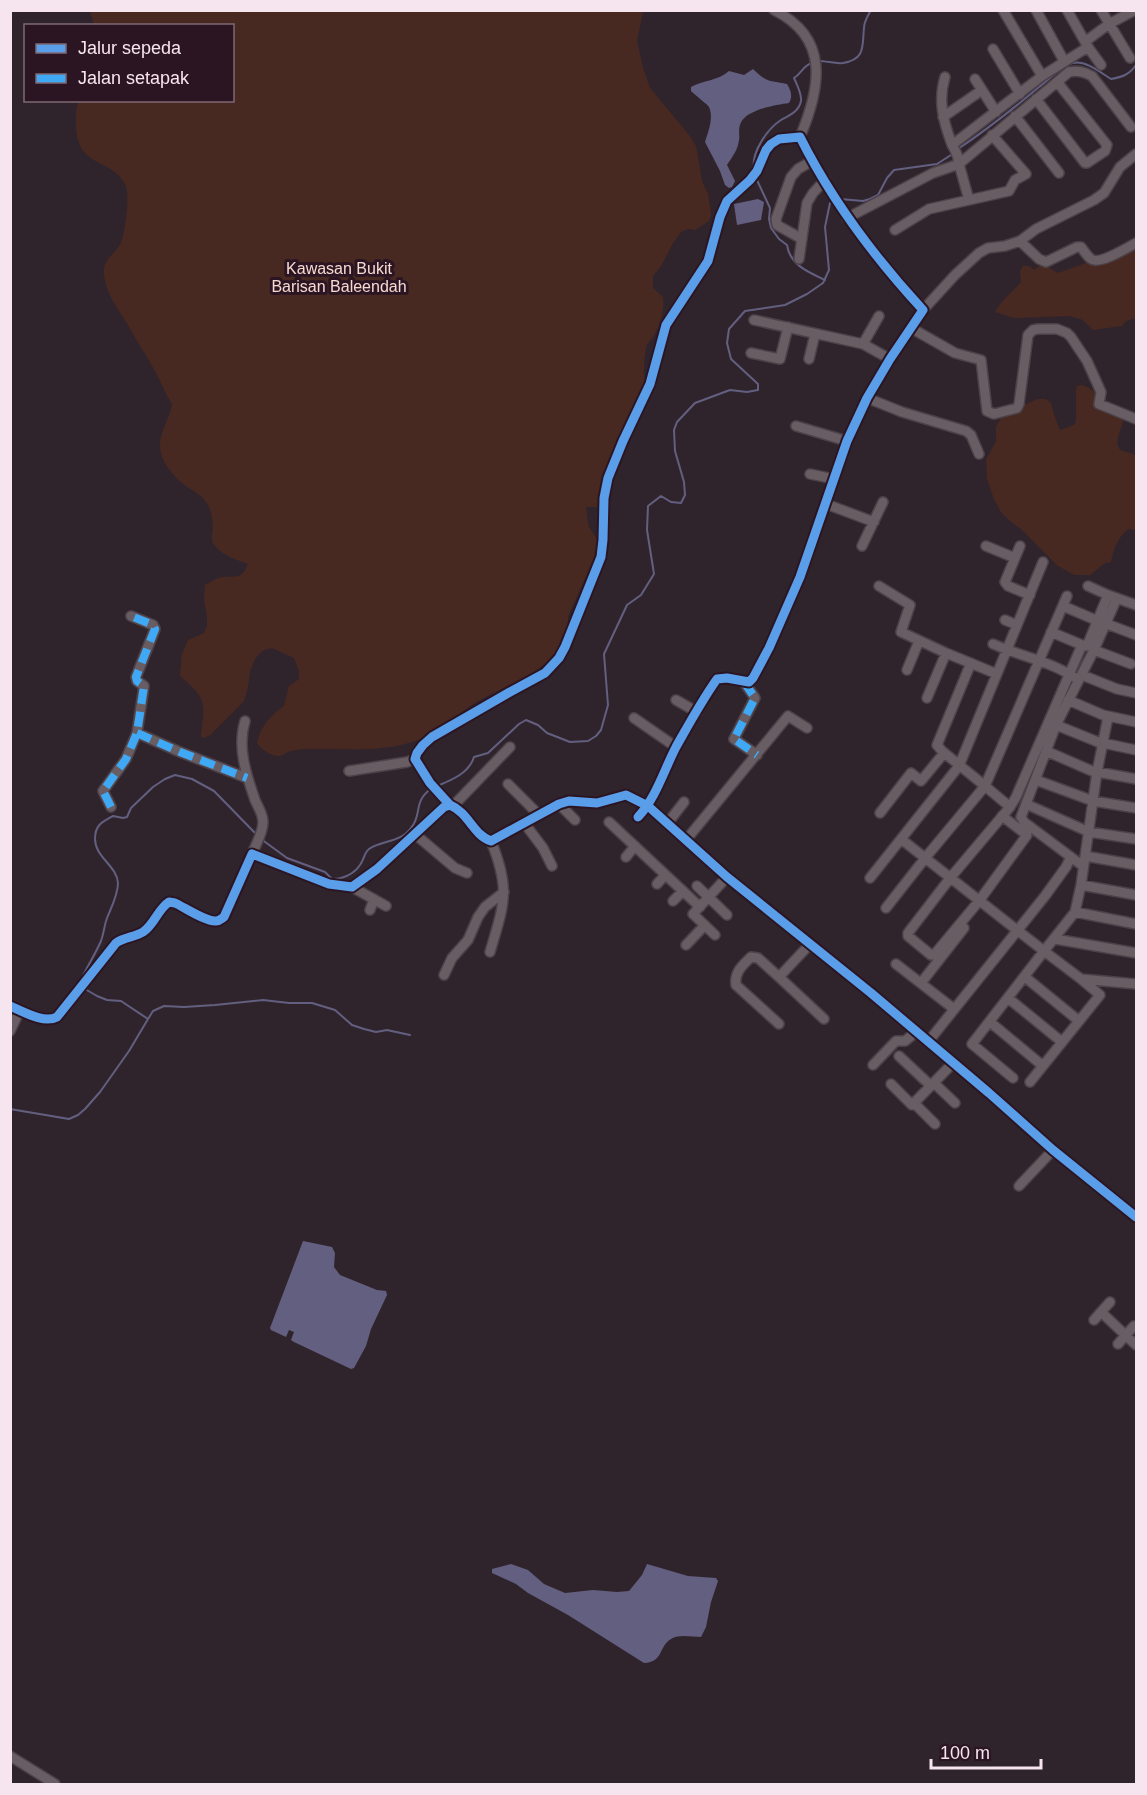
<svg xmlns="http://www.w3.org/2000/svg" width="1147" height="1795" viewBox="0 0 1147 1795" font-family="Helvetica,sans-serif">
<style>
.green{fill:#482921}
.water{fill:#625f80}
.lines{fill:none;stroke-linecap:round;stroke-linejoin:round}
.stream{stroke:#625f80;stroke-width:2}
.minor-casing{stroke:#4c4148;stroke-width:12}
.minor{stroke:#685d63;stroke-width:9}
.quiet{stroke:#3fa9f5;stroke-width:8;stroke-dasharray:15 8;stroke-linecap:butt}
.cycleway-casing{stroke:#2c1523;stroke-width:13}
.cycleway{stroke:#5a9eea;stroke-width:9}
.labels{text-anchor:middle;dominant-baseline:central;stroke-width:6;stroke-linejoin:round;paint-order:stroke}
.park-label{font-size:16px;fill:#f6dad0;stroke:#2c1523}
</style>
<rect width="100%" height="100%" fill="#30242c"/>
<path class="green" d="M90,11H643L637,41L643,68L650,88L689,135L696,146L702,181L708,194L711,215L709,221L695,230L689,229L682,231L673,243L661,266L653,276V288L663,297C665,308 660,324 655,334C653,338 649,341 647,345C644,353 643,376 645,382L604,476L597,507H586L588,525L599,543L598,550L568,616C571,668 508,682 473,704C454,717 437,733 415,741C381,753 342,748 306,749C301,749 293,750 288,752C285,753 284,755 280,756C272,757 261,749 257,743C260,727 271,715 284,706L289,686L299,679V671L294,658L272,648L264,650L259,654L255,659L250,672L248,687L244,701L210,735L203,738L201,736C205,701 207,699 180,676L182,654L188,640L204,633L207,626V615L204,601L205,585C211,582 217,577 224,577C237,576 242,579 248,564C237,560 224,556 216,547C209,541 213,534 213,525C213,519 211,513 209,507C204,496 195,492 186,486C176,479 163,464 161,453C156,435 170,421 172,404C165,393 161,382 155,371C148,358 139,345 132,332C122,313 107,298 104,275C102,261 113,255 120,245C125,236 130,196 126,186C113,156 76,171 76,123C76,115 76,108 79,100H232V26L94,25Z
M1136,245V318L1126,321L1122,326L1093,330L1083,320L1070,316L1014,318L995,312C1002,299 1012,293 1021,282L1020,271L1023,266H1029L1034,270L1039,266H1046L1058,273Z
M1082,385L1089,388L1106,402L1127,409L1118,437L1117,444L1120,450L1136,455V530L1128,529C1117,539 1114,547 1111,562L1105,563L1090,575H1075L1069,572L1058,566L1022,530L1010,521L1001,512L994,499L987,479L986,460L996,441V427L1001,418L1011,411L1038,399H1045L1051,403L1054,415L1060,430L1074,425L1076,422V390L1077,386Z"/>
<path class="water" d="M753,69C769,84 768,80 787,84C791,91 793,96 789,103C775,105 744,110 740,125C738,130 740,135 739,140C738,150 732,157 727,165L735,181L732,187L729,188L725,185L720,171L705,142C708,132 714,118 709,107C707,104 695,95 691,91V87C703,80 718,81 729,71L744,75Z
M758,199L764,202L761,220L737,225L734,204Z
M303,1241L332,1247L335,1253L334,1267L340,1275L377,1290L386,1291L387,1295L371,1329L366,1346L354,1368L351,1369L294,1342L291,1340L294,1332L289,1330L286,1337L271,1330L270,1328Z
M511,1564L528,1570L544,1584L565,1593L593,1590L617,1592L629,1591L642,1575L647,1564L688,1576L716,1578L718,1581L711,1602L706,1627L701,1637C692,1637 679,1634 671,1639C658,1647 664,1662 644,1663L568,1615L528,1593L516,1584L492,1573V1569Z"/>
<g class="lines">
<path class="stream" d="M819,61C827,61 835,64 843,63C866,59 862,46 864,28C864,21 868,16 871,10
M958,149C986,130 1013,109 1039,87C1047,81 1063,65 1073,63C1086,60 1101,73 1111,79C1122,77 1129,75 1136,65
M754,169C751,153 767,129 781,120C788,116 799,112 801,101C802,94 797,85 794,78C802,73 803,65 814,62
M756,178L770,208L769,219L771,228L779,239L787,245C790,265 808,272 825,280
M840,199L863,201L870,199L878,195L887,178L894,170L937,164L954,153
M437,786C452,780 469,773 474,757L488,753L519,724L526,720L538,725L547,733L570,742L588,741L596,736L601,730L608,705L604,654L627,605L641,595L654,574L647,530L648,506L661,496L671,502L681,503L685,495L684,482L675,451L674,430L677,422L695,403L730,390L747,392L758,390V384L731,359L727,343L729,329L745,311L785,305L807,294L823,283L829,270L825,227L830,203L835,201
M261,839L287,858L325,872L332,879C343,879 354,874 360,865C364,860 364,853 369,849C382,840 400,843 411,828C423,814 412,802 432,788
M80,982C86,968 95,955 101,941C104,933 104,926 107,918C111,908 118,895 118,883C117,866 95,857 95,839C95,825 102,822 113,816L123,818L127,817L131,808L153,787L165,779L175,775L192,779L214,791L257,835
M148,1019L153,1011L164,1006L184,1007L215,1005L263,1000L289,1003H312L335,1010L352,1025L364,1029L376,1032L387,1030L410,1035
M10,1109L69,1119L78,1115L85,1109L100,1092L129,1051L148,1019L121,1001L107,1000L97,996L85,989"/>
<g class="minor-casing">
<path id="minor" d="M774,10C830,38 821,87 800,137
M1003,10L1042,76
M1036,10L1064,61
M1067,10L1088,47L1101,65
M1101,10L1130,58
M1086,41L1109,24L1135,10
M993,49L1020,94
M945,77C938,100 943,120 951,142C955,152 958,152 959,164
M975,79L996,112
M1036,99L1085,163H1087L1105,151L1107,145L1058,83
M1015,116L1059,173
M943,117L982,90
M952,145L1042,76L1088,47
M959,164L1069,72C1078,70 1084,72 1092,76L1131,127
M969,200L1009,191L1015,180L1026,174L992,135
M847,218L933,173L959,164L969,200L929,209L895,230
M802,239L777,225L776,219L791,177L798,169L812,161
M1020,241L1039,259L1046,262L1077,247H1081C1084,251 1087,256 1091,259C1099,265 1127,248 1136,243
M799,259L807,203L813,193L825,180
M923,310L955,275L979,253L988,248L1005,246L1020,241L1036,229L1094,200L1104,193L1120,167L1136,154
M754,320L863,344L890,359
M911,328L955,353L981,360L987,411L994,414L1017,408L1019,404L1028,335L1033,330L1038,329H1057L1067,333L1071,337L1087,361L1101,392L1099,404L1136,419
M863,344L879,316
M751,353L780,359L788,327
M809,359L815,334
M867,398L902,412L966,431L971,435L979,454
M796,426L847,441
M810,474L834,479
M826,504L874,522
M862,546L883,502
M986,546L1015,558
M1020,546L1005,582L1008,586L1030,595
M879,586L910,605L901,632L946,653L997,674
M1088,586L1108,595
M1063,606L1098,621
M1005,620L1017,625
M1107,624L1136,635
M1051,632L1082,645
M993,644C1020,656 1049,661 1074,677
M1094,650L1131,664
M907,670L919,641
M1082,675L1117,689L1136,693
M744,682L755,698L734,739L757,755
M927,698L946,653
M676,700L697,712
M1068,700L1103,715L1136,722
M634,718L676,747
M245,721C237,747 246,774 255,800C258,807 263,814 263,822C263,833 256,844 252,854
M1056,725L1098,742L1136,750
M137,733L180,752L247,778
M1046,751L1092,771L1136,779
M349,771L407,762L415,759
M1036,780L1093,801L1136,808
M508,784L539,815
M559,804L575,820
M1026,804L1089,832L1136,839
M450,805L430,783L415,759L417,753L423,745L432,737L510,692L545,673L559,658L565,647L601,557L603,540L604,498L608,478L623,441L650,384L666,325L708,261L720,217L727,201L750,180L757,171L766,150L771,144L779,139L800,137C832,201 875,258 923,310L890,359L867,398L847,441L800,577L769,648L753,678L749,682L727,678L717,679C702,700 689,724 676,747C664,770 656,798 638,817
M453,806L510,747
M111,807L103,791L126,759L137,733L144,686L137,681L136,677L155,629L153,625L131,616
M1010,807L985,786L1067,596
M880,813L911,773L921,781L944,753
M1002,816L1027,835L979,901L934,955H931L908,936V933L951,877L1010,807L1016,797L1082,645L1087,646L1108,595L1136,605
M609,822L700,907
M525,824L543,848L552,866
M667,824L684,802
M416,835L455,868L467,873
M901,839L1013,927
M686,840L788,716L807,728
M1085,856L1136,865
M626,857L635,846
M1083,866L1024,822L1021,817L1056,725L1094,650L1117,598
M870,878L959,766L1043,562
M657,884L665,875
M1081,885L1136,895
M697,886L727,915
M352,887L386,906
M673,901L683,891
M886,908L926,857L985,786L942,751L937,745L971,663
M370,910L374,899
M1075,912L1136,924
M1017,930L1044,951L1075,912L1081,885L1097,772L1108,717
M715,935L693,914L727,877
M1055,939L1136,953
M810,944L779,977L824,1019
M686,945L705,925
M490,952C504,904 511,890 491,841
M896,964L954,1009
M444,975L452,958L468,940L478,917L485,907L504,892
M1025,977L1079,1021
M921,983L964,928
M1008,998L1062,1042
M10,1006C24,1012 44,1024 57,1017L116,943C124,937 135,937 143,932C154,925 158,909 169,902L175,903C184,907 206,922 216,921C220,921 221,919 224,917L252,854L329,884L352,887L377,869L444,807L450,805C469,813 473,835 491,841L559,804L569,801L597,803L626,795L648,806L727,877L871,993L989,1093L1053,1150L1136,1217
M990,1022L1043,1066
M779,1024L736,985C734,972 743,965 751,957L758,958L779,977
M10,1031L20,1010
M928,1042L1045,896L1066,867L1071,857
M899,1056L931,1086
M873,1065L896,1041H905L916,1032
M1013,1078L972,1044L1044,951L1081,979L1136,984
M1030,1082L1100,995L1081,979
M934,1083L955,1103
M891,1084L912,1105L953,1063
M914,1103L935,1124
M1019,1186L1053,1150
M1101,1312L1110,1302
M1094,1320L1101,1312L1136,1345
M1118,1344L1134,1326
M10,1756L55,1784"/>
</g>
<use href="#minor" class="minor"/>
<path class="quiet" d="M744,682L755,698L734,739L757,755
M137,733L180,752L247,778
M111,807L103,791L126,759L137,733L144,686L137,681L136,677L155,629L153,625L131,616"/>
<g class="cycleway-casing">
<path id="cycleway" d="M450,805L430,783L415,759L417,753L423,745L432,737L510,692L545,673L559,658L565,647L601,557L603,540L604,498L608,478L623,441L650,384L666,325L708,261L720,217L727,201L750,180L757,171L766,150L771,144L779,139L800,137C832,201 875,258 923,310L890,359L867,398L847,441L800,577L769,648L753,678L749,682L727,678L717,679C702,700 689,724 676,747C664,770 656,798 638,817
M10,1006C24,1012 44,1024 57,1017L116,943C124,937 135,937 143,932C154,925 158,909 169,902L175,903C184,907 206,922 216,921C220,921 221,919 224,917L252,854L329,884L352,887L377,869L444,807L450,805C469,813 473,835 491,841L559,804L569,801L597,803L626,795L648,806L727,877L871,993L989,1093L1053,1150L1136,1217"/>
</g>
<use href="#cycleway" class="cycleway"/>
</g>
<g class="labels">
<g class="park-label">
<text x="339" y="268">Kawasan Bukit<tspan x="339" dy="18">Barisan Baleendah</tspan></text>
</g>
</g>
<rect width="1147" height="1795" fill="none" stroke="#f6e5ee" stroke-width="24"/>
<rect x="24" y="24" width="210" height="78" fill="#2c1523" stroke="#7d6874" stroke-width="1.5"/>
<rect x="36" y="44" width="30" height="9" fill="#5a9eea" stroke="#7d6874" stroke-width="1.5"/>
<text x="78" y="54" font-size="18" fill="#f6e5ee">Jalur sepeda</text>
<rect x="36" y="74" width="30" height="9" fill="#3fa9f5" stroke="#7d6874" stroke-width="1.5"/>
<text x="78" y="84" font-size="18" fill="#f6e5ee">Jalan setapak</text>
<path d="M931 1759v9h110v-9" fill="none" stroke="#f6e5ee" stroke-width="3"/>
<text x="940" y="1759" font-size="18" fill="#f6e5ee" stroke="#2c1523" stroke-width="4.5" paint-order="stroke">100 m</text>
</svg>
